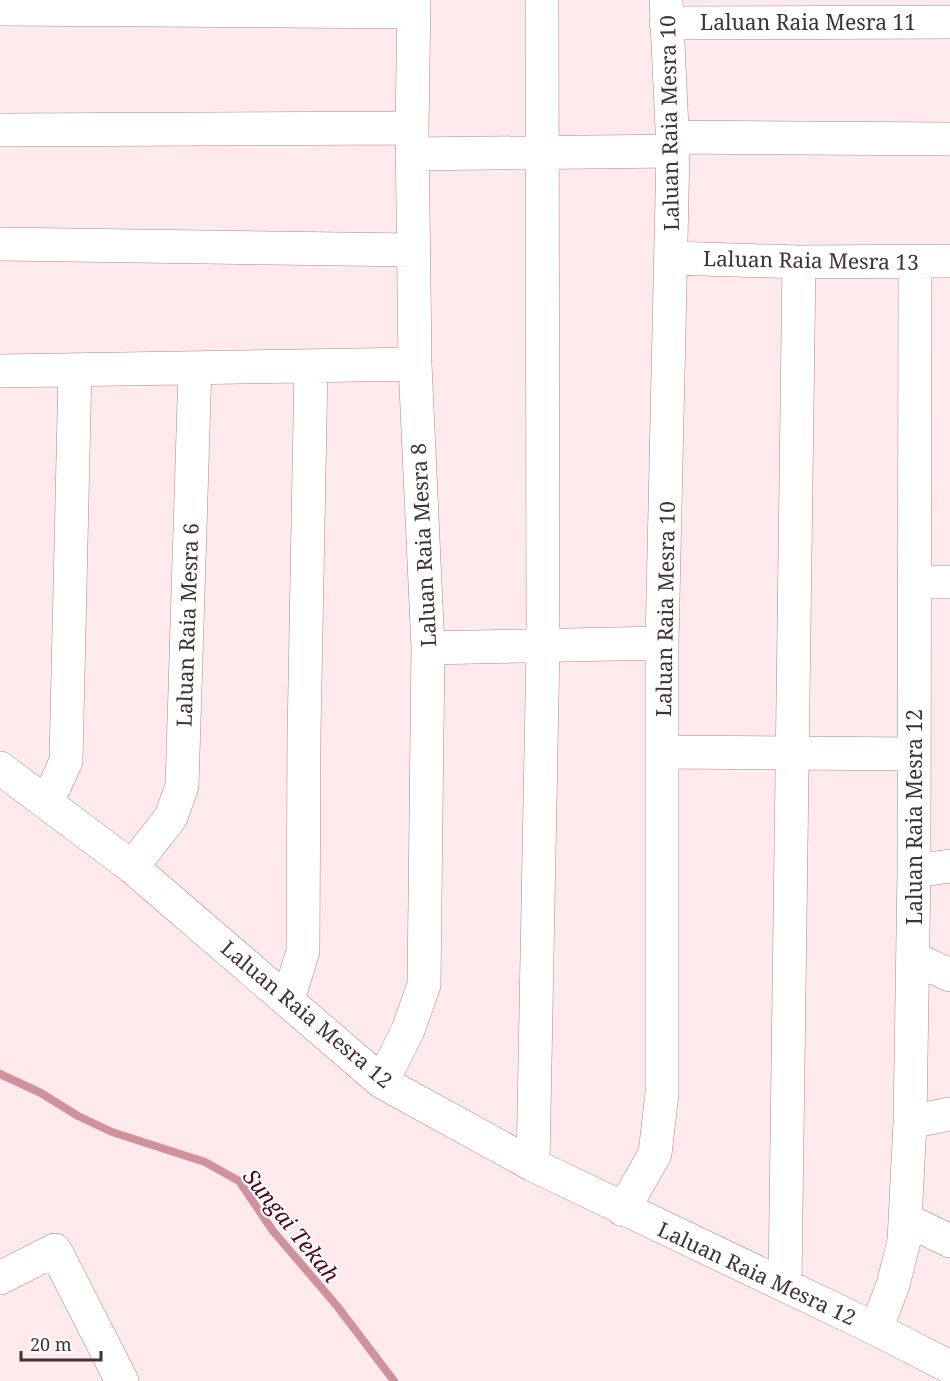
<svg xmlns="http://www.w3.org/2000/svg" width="950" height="1381" viewBox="0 0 950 1381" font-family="'Noto Serif',serif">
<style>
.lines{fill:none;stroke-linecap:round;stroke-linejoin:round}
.stream{stroke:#d0919f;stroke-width:8}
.minor-casing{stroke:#a8888e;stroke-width:34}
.minor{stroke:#fff;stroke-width:33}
.labels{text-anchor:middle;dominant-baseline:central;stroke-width:4.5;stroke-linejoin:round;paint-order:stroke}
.street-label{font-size:21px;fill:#3f3235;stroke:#fff}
.water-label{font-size:22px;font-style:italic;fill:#510322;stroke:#fff}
</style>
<rect width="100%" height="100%" fill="#fee9ed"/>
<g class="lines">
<path class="stream" d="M0,1074L41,1093L78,1116L112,1132L205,1162L239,1181L273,1231L337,1306L394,1381"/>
<g class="minor-casing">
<path id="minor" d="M0,9L414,12
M666,23L950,22
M0,130L412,128
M672,137L950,139
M412,154L673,151
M0,244L413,250
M672,258L799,262L950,261
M0,371L415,364
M914,582H950
M428,648L662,643
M663,752L914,754
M0,768L132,867L382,1082L533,1165L876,1329L893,1285L904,1241L910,1122L914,871L915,261
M47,803L66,761L75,370
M132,867L171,817L182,786L195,368
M914,871L950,866
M913,958L950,975
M288,1000L303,951L304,736L311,366
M382,1082L408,1030L424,985L428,648L415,364L412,128L414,0
M910,1122L950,1114
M533,1165L543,646L542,0
M623,1210L655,1154L662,1093V643L673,151L666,0
M905,1219L950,1241
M0,1278L55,1250L122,1381
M785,1285L799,262
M876,1329L950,1367"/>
</g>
<use href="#minor" class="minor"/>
</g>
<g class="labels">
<g class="street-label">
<text x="808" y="22">Laluan Raia Mesra 11</text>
<text transform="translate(669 123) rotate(-91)">Laluan Raia Mesra 10</text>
<text transform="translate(811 260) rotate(1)">Laluan Raia Mesra 13</text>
<text transform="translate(423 545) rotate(-93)">Laluan Raia Mesra 8</text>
<text transform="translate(665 609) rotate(-89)">Laluan Raia Mesra 10</text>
<text transform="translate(187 625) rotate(-88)">Laluan Raia Mesra 6</text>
<text transform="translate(914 817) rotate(-90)">Laluan Raia Mesra 12</text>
<text transform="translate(307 1014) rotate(40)">Laluan Raia Mesra 12</text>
<text transform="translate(757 1273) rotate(25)">Laluan Raia Mesra 12</text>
</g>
<g class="water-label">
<text transform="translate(292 1225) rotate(51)">Sungai Tekah</text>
</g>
</g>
<path d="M21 1351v9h80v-9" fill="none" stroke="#3f3235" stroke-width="3"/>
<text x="30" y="1351" font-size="18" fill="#3f3235" stroke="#ffffff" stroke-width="4.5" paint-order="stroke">20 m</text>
</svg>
